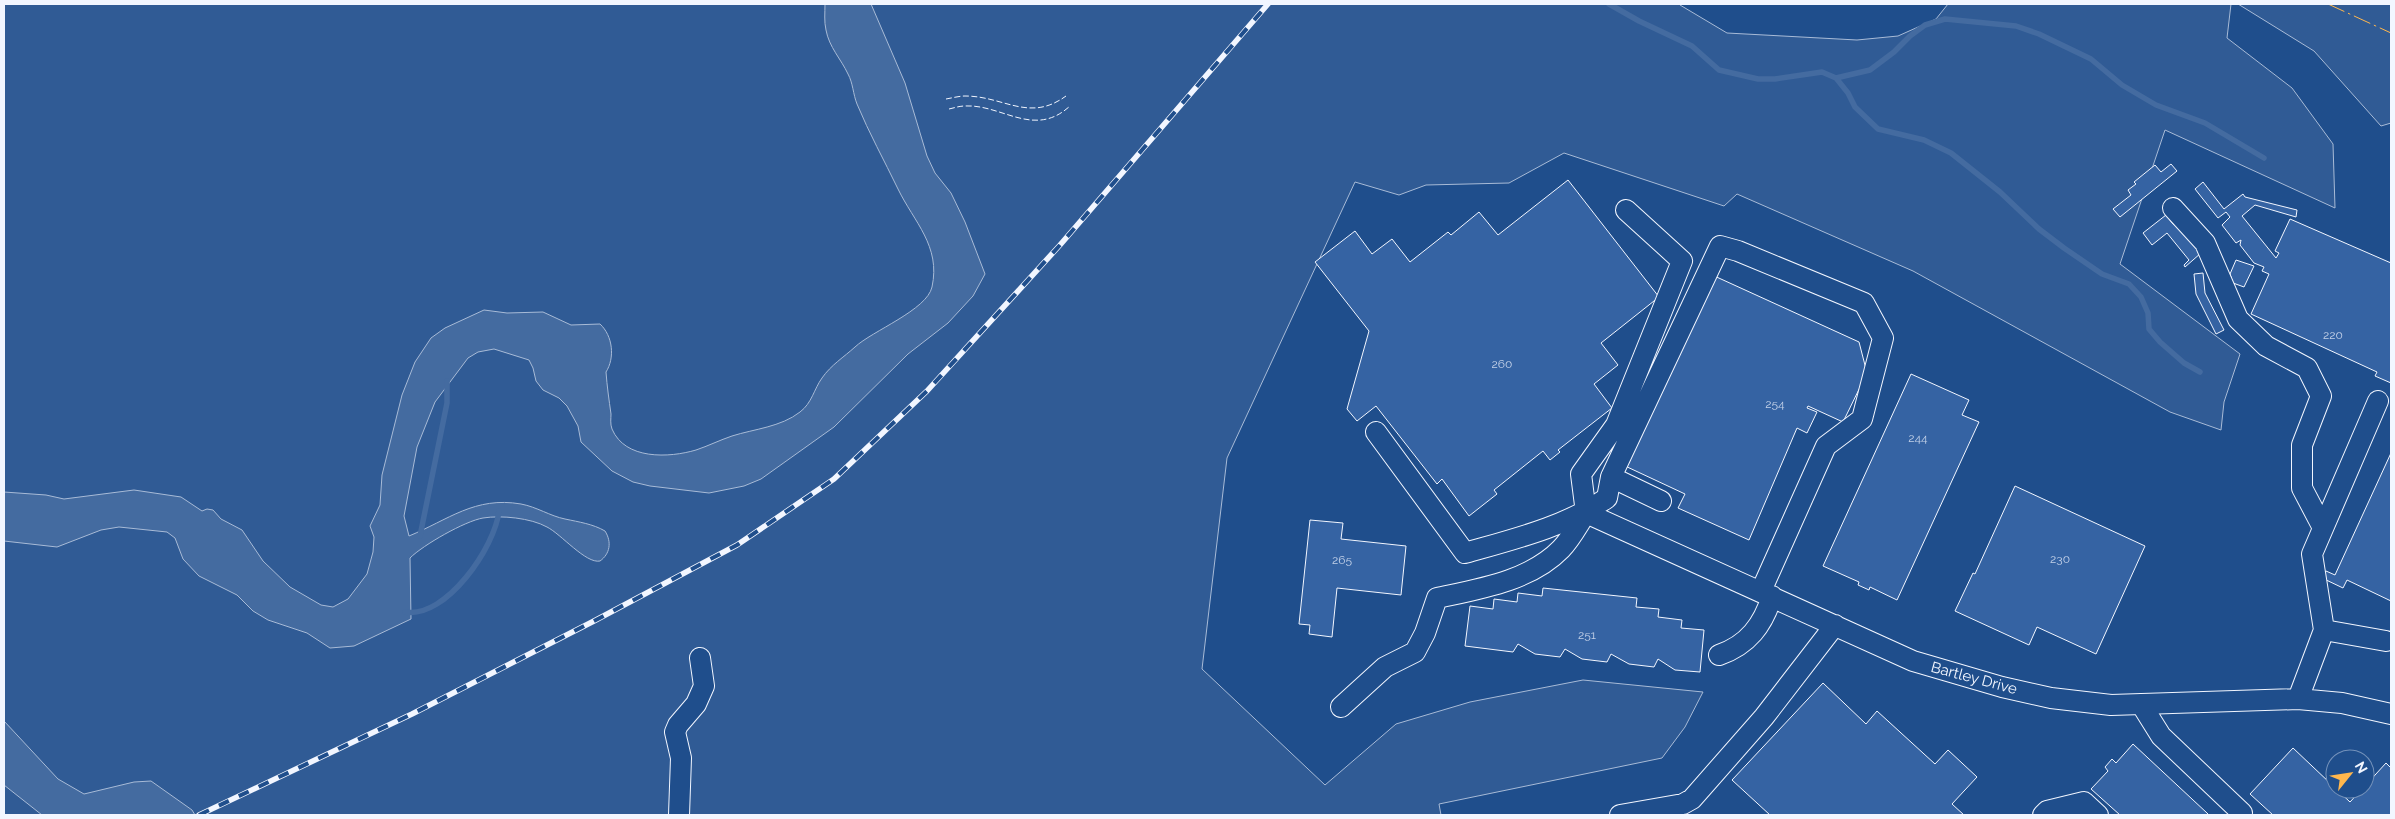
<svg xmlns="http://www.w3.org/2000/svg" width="2395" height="819" viewBox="0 0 2395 819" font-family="Raleway,sans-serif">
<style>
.green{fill:#305b95;stroke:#a8bbd7}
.water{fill:#446ba0;stroke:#a8bbd7}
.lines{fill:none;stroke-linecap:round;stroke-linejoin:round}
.stream{stroke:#446ba0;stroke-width:5.5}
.building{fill:#3563a3;stroke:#f2f6ff}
.minor-casing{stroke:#f2f6ff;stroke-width:22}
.minor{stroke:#1f4e8c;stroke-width:20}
.rail-casing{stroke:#f2f6ff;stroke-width:5.5}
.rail{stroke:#1f4e8c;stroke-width:4;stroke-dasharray:11;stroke-linecap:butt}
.fence{stroke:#f2f6ff;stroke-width:1;stroke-dasharray:6 2.5;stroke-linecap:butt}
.power{stroke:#ffb74d;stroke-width:1;stroke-dasharray:18 4 2.5 4;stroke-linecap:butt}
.labels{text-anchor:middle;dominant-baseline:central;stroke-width:4;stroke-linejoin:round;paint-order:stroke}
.number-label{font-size:12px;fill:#c3d1e8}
.street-label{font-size:15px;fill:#f2f6ff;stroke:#1f4e8c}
</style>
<rect width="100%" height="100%" fill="#1f4e8c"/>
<path class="green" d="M4,4H1681L1680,5L1727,33L1857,40L1898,36L1936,19L1948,4H2231L2227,38L2292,88L2333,144L2335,208L2165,130L2120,264L2240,354L2224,402L2221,430L2170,412L1913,271L1737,194L1724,206L1564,153L1509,183L1426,185L1399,195L1355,182L1227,458L1202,669L1325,785L1396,724L1470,702L1583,680L1703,692L1685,727L1662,758L1439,804L1441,815H4Z
M2238,4H2391V123L2381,126L2314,51Z"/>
<path class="water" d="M825,4H871L905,83L927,156L935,173L951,193L965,222L985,274L973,296L948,323L908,354L834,427L761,479L744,486L709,493L650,486L633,482L612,471L581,442L578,426L567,406L559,398L543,390L536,381L533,368L529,360L494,349L478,352L468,358L435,402L417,447L404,516L409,536C448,520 475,496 521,504C537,507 550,516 565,519C579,522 593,524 605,531C612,542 610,554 600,561C586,564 561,534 547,527C531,518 501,515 483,518C465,521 423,545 410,558L411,619L354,646L330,648L307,633L268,620L253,611L237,595L199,576L183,559L175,538L167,532L119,527L101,530L57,547L4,541V492L46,495L64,499L134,490L181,497L202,511L207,509L213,510L221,519L242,530L263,561L290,587L321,605L333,607L348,599L367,574L373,552L374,537L370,526L380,505L382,475L402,395L415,362L431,338L445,328L484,310L507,313L543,312L571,325L600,324C613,336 615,358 606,372C607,386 609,400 611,414C611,418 610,424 612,429C625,460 669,458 696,450C708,446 720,440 732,436C754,429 781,427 800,412C812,403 814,389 822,378C831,365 844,357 855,347C872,331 927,310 932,287C941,246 914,222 898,189C884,160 869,133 857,104C853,94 853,83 848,74C841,59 829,47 826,30C824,22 825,12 825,4Z
M4,721L58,779L84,794L134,782L151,781L192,810L195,815H42L4,785Z"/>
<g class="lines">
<path class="stream" d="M1609,4L1639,21L1692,46L1719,70L1758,79H1775L1822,72L1836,78L1848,93L1855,107L1878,129L1924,140L1951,153L2000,192L2039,229L2064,248L2102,274L2129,284L2141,297L2148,313L2149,329L2160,342L2184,363L2200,372
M1836,78L1870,70L1894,52L1910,36L1925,25L1945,19L2016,26L2039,34L2091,59L2122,85L2156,105L2205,123L2264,158
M420,536L447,403V381
M405,612C446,619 495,547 499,511"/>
</g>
<path class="building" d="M2171,164L2177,171L2120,217L2113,209L2131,195L2128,190L2136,184L2134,182L2155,165L2161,172Z
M1568,180L1659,297L1601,343L1618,365L1594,384L1612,408L1558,450L1560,452L1550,460L1543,451L1494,490L1497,494L1469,516L1442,479L1437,484L1376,406L1357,421L1347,409L1369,331L1315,262L1355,231L1372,254L1392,239L1410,262L1448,232L1451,235L1479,212L1498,235Z
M2203,182L2224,209L2243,194L2245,197L2297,210L2296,217L2255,205L2242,216L2276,258L2279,253L2275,251L2290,219L2391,263V383L2375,376L2377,372L2251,314L2269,274L2262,271L2264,267L2254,263L2240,245L2241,240L2236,243L2222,225L2230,217L2226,212L2218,218L2195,189Z
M2166,215L2173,224L2180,228L2179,229L2201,253L2185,267L2184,265L2189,260L2167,233L2152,245L2143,233Z
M2236,260L2254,266L2244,287L2233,283L2230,274Z
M2203,273L2205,293L2224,330L2216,334L2196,294L2194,274Z
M1710,274L1859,342L1867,373L1843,422L1808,406L1807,408L1817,412L1807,433L1797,428L1749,540L1678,508L1685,494L1623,465Z
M1911,374L1969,400L1962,415L1979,422L1897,600L1870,587L1869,590L1858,585L1859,582L1823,566Z
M2391,453V601L2347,580L2343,588L2322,578L2326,571L2335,575Z
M2015,486L2145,546L2096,654L2037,627L2029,645L1955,611L1973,573L1975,574Z
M1310,520L1343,523L1341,539L1406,546L1401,595L1337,588L1332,637L1309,634L1310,625L1299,624Z
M1543,588L1637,598L1636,607L1659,609L1658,617L1682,620L1681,628L1704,630L1700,672L1675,670L1658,659L1654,667L1629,664L1611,654L1607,662L1582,659L1565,649L1560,657L1535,654L1518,644L1513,652L1465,646L1470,606L1493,609L1494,599L1517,602L1518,593L1542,596Z
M1823,683L1866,724L1877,711L1935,764L1948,750L1977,777L1952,804L1964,815H1770L1732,780Z
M2133,744L2207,813L2209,815H2120L2091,789L2108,771L2105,767L2112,759L2116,763Z
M2293,748L2350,802L2362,789H2365V786L2386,763L2391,768V815H2273L2250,794Z"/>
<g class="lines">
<g class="minor-casing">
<path id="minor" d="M2173,208L2205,243L2238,319L2266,346L2307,368L2321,396L2302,445V488L2323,528
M1376,432L1465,553C1514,539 1565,527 1607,498L1611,477
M1661,501L1611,477L1720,246L1738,251L1864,303L1883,338L1862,419L1826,446L1761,591
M1586,513L1913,661L2002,687L2051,698L2111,705L2298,699L2342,703L2391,714
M2324,630L2312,554L2378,401
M1719,655C1748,645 1763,625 1772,596
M2298,699L2324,630L2386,641
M2141,704L2161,736L2242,813L2240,815
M1341,707L1385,667L1415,652L1425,633L1437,598C1479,589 1530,581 1561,549C1571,539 1578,525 1586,513L1581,474L1616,425L1682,261L1626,210
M679,815L681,758L675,732L678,725L696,704L704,686L700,658
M1620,815L1683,804L1692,799L1764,717L1835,625
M2043,815L2047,811L2084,802L2098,815"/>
</g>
<use href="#minor" class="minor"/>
<g class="rail-casing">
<path id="rail" d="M199,815L412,714L594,621L737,545L834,479L927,391L1060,245L1268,4"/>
</g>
<use href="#rail" class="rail"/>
<path class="fence" d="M946,99C952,98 959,96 965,96C1004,96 1029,123 1066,96
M949,109C954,108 959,106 965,106C1002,104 1034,139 1070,106"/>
<path class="power" d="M2328,4L2391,33"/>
</g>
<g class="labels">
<g class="number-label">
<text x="2333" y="335">220</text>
<text x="1502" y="364">260</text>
<text x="1775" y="404">254</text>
<text x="1918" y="438">244</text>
<text x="2060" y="559">230</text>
<text x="1342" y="560">265</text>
<text x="1587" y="635">251</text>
</g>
<g class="street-label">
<text transform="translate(1974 678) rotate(15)">Bartley Drive</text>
</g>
</g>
<rect width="2395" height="819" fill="none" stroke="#f2f6ff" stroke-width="10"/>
<g transform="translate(2350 774) rotate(60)"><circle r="24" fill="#1f4e8c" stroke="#7391ba"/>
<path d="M0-4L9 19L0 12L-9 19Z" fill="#ffb74d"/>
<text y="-8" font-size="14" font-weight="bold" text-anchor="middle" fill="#f2f6ff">N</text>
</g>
</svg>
